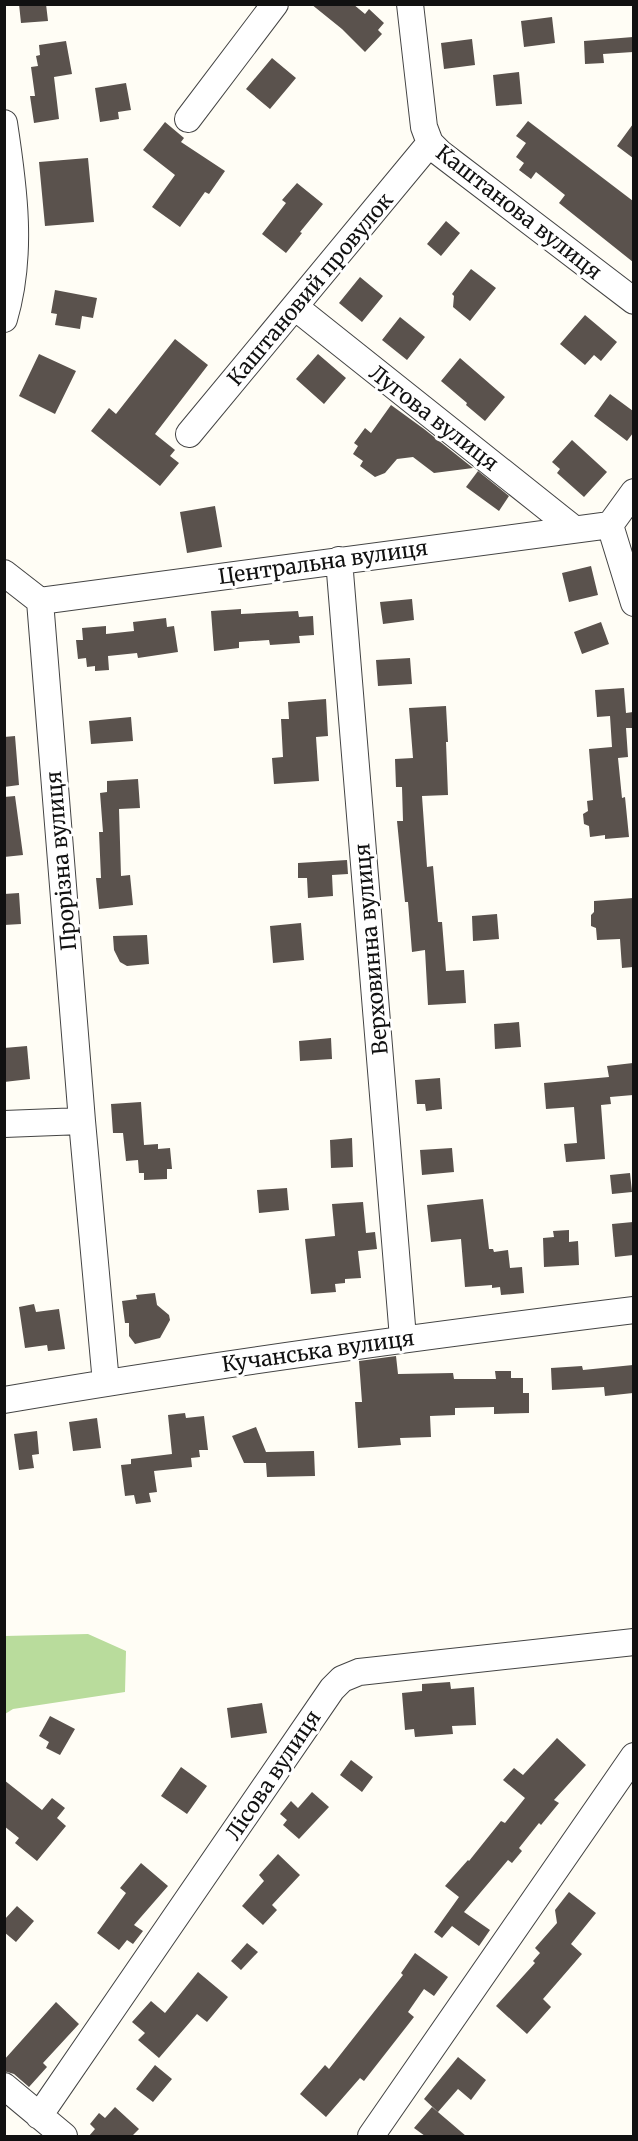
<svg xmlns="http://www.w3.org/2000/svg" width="638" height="2141" viewBox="0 0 638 2141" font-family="Merriweather,serif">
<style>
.forest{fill:#b9dc9c}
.building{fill:#5a524d}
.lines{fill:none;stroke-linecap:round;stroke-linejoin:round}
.minor-casing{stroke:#444;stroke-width:28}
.minor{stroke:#fff;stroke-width:26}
.labels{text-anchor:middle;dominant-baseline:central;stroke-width:6;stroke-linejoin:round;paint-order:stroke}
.street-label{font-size:21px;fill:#111;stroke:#fff}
</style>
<rect width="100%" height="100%" fill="#fffdf5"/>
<path class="forest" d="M88,1634L126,1651L125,1692L13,1709L5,1714V1636Z"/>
<path class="building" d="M19,4H46L48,21L21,23Z
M311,4H353L365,14L369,9L384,23L378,30L382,34L365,52L342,29Z
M552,17L555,43L524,47L521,21Z
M633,37V52L603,54L604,63L585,64L584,41Z
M472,39L475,65L444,69L441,43Z
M66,41L72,74L54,77L59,119L34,123L30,96H35L31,67L38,66L36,56L40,55L39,45Z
M272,58L296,78L270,109L246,89Z
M519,72L522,104L496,106L493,75Z
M126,83L131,110L118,112L119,119L100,122L95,88Z
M528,121L633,201V262L559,203L565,195L536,172L531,179L519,170L524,163L516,157L526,143L516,136Z
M165,122L184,138L181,142L225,171L209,194L205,192L180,227L152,207L175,175L143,150Z
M633,124V158L617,146Z
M88,158L94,222L45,226L39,162Z
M297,183L323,204L300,232L302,233L286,253L262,234L286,203L282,200Z
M446,221L460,233L441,256L427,244Z
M471,269L496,288L470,321L453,307L454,296L452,294Z
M360,277L383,296L362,322L339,303Z
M55,290L97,298L93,318L82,316L80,329L55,325L57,314L51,313Z
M585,315L617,342L601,361L594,355L585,365L560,344Z
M400,317L425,337L407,360L382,340Z
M175,339L208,365L155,434L175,450L170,456L179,463L160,486L91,431L109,408L116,414Z
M39,354L76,371L55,414L19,396Z
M318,354L346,378L324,404L296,379Z
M460,358L505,397L485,421L466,405L467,403L441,381Z
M610,394L633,411V433L627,441L594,416Z
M391,405L424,429L473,468L434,473L413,457L397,459L385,473L375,477L360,466L363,461L353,454L358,446L354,443L365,428L371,433Z
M572,440L607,472L584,497L557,473L560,469L552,462Z
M478,471L509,496L499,511L466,487Z
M215,506L222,547L187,553L180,512Z
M591,566L598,595L569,602L562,573Z
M412,599L414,620L383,624L380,602Z
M241,609V614L298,611L299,617L313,616L314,635L299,636L300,643L270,645L269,640L239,642V648L214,651L211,611Z
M166,618L167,627L174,626L178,652L138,658L137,653L108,656L109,670L95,671V666L87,667L86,658L78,659L76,640H83L82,628L106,626V634L134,631L133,622Z
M601,622L609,644L582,654L574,632Z
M410,658L412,684L378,686L376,660Z
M624,688L626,713L633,712V728H626L628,757L618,758L622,798L625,797L629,837L605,839V835L590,837L589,826L584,824L583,814L588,811L587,801L593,800L589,749L612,747L610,716L597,717L595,690Z
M326,699L328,736L316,737L319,781L274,784L272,758L283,757L281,719H289L288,702Z
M446,706L448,742H446L448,795L422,796L427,867L433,866L438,922H442L446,971L464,970L466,1003L428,1005L425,950L412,952L408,902H405L397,821H403L402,787H396L395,759L413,758L409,708Z
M131,717L133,741L91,744L89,721Z
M15,736L19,785L4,787V737Z
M138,779L140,808L119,809L121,876L130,875L133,905L99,909L96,878H101L99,832H103L100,793L107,792V781Z
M15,796L23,855L4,857V797Z
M347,860L348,874L332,875L333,896L308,898L307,878H298V863Z
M19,893L21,924L4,925V894Z
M633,898V967L622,968L620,939L597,940L596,928L591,926V915L594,912V901Z
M497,914L499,939L473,941L472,916Z
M301,923L304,960L273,963L270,926Z
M147,935L149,964L127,966L120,962L114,950L113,936Z
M519,1022L521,1047L495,1049L494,1024Z
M331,1038L332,1059L300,1061L299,1041Z
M27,1046L30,1079L4,1082V1048Z
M633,1063V1095L610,1097L611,1104L601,1105L605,1159L566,1162L564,1144L577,1143L574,1107L546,1109L544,1083L609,1077L607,1066Z
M440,1078L442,1109L426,1111L425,1104H417L415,1080Z
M141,1102L144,1145L158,1144V1149L170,1148L172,1169H167V1179L144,1180V1173H139L138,1160L126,1161L123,1133H113L111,1104Z
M352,1138L353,1167L331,1168L330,1140Z
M452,1148L454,1172L422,1175L420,1150Z
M630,1173L632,1192L612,1194L610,1175Z
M287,1188L289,1210L259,1213L257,1190Z
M483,1199L489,1249H493L494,1252L508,1250L510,1268L522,1267L524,1293L501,1295L500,1287L492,1288V1285L465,1287L461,1239L431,1242L427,1205Z
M363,1202L366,1233L375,1232L377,1249L358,1251L361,1278L345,1279V1283L335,1284L336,1292L311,1294L305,1239L335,1236L332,1204Z
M633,1222V1255L615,1257L612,1224Z
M569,1230V1242L578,1241L579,1265L544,1267L543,1238L554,1237L553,1231Z
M155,1293L157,1305L169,1315L170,1320L160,1338L135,1344L129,1336V1323H125L122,1301L137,1299L136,1295Z
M34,1304L36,1312L59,1309L65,1349L48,1351L47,1345L25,1348L19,1307Z
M396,1356L398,1374L453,1373L454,1379H496L495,1371H511V1378H523V1393H529V1413L494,1414V1407L455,1408V1415L430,1416L431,1437L400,1438L401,1445L358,1448L355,1402H362L359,1361Z
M633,1365V1393L605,1396L604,1387L552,1390L551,1368L582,1366L583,1370Z
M185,1413L186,1418L204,1416L208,1450H199L200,1457L191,1458L192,1467L154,1471L157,1492L149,1493L151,1502L136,1504L134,1495L125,1496L121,1465L131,1464V1459L172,1454L168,1415Z
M97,1418L101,1448L73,1451L69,1422Z
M256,1427L266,1452L314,1451L315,1476L267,1477L266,1463H244L232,1436Z
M37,1431L39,1454L32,1455L34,1468L19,1470L14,1434Z
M450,1682L451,1689L474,1687L476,1725L452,1726L453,1734L415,1737L414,1729L405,1730L402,1693L422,1691V1684Z
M262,1703L267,1733L231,1738L227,1708Z
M50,1716L75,1729L60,1755L46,1748L49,1742L39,1736Z
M557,1738L586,1765L554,1800L559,1803L541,1825L539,1823L519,1848L522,1851L512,1863L508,1860L464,1912L490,1930L479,1946L452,1926L442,1938L434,1932L459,1897L445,1886L468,1860L469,1861L501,1821L505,1823L525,1798L503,1780L514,1768L523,1775Z
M351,1760L373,1777L362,1792L340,1775Z
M181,1767L207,1786L187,1814L161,1796Z
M4,1780L42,1810L52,1798L65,1808L57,1818L66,1826L37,1861L15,1843L19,1838L4,1826Z
M312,1792L329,1807L299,1839L283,1825L287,1820L280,1814L291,1801L298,1808Z
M278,1854L300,1875L272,1905L277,1910L263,1925L242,1906L264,1881L259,1875Z
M141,1863L168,1886L134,1925L143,1931L133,1944L127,1940L119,1950L97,1933L126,1893L120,1888Z
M569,1892L596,1913L571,1944L582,1954L543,1999L551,2007L527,2034L496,2006L535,1963L533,1961L540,1953L535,1948L557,1923L555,1910Z
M17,1906L34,1921L16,1942L4,1932V1920Z
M247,1943L258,1952L241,1970L231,1961Z
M415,1953L448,1977L434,1996L424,1989L408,2012L414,2017L364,2081L360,2078L326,2117L300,2094L325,2065L329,2069L403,1975L401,1973Z
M198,1972L228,1997L207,2022L197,2014L159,2058L138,2040L145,2033L132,2022L151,2001L165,2013Z
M56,2002L79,2024L43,2063L47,2067L29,2087L14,2074L4,2071V2060Z
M458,2057L486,2080L471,2100L458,2089L438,2112L424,2099Z
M155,2065L172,2079L153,2102L136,2089Z
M115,2107L139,2129L132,2136H89L95,2129L90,2124L99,2113L105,2118Z
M432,2107L466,2136H425L414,2128Z"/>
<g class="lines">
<g class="minor-casing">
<path id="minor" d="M410,4L424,127L430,143L440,153L634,301
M188,119L275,4
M4,123C14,188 23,255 4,319
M295,307L574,529
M189,434L430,143
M610,525L634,603
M339,560L403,1338
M4,573L40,601L610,525L634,492
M40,601L82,1121L106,1383
M4,1124L82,1121
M4,1400C213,1364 423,1336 634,1310
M4,2086L64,2136
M39,2116L332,1689L342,1679L359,1672L634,1642
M371,2136L634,1756"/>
</g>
<use href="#minor" class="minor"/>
</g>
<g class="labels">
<g class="street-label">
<text transform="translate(519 212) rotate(38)">Каштанова вулиця</text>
<text transform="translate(310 289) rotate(-50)">Каштановий провулок</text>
<text transform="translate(434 418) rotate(38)">Лугова вулиця</text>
<text transform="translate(323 562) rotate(-8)">Центральна вулиця</text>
<text transform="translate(61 861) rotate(-95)">Прорізна вулиця</text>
<text transform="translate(371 949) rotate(-95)">Верховинна вулиця</text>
<text transform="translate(318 1351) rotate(-8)">Кучанська вулиця</text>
<text transform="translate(273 1775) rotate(-56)">Лісова вулиця</text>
</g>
</g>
<rect width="638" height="2141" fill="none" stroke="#111111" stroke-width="12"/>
</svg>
